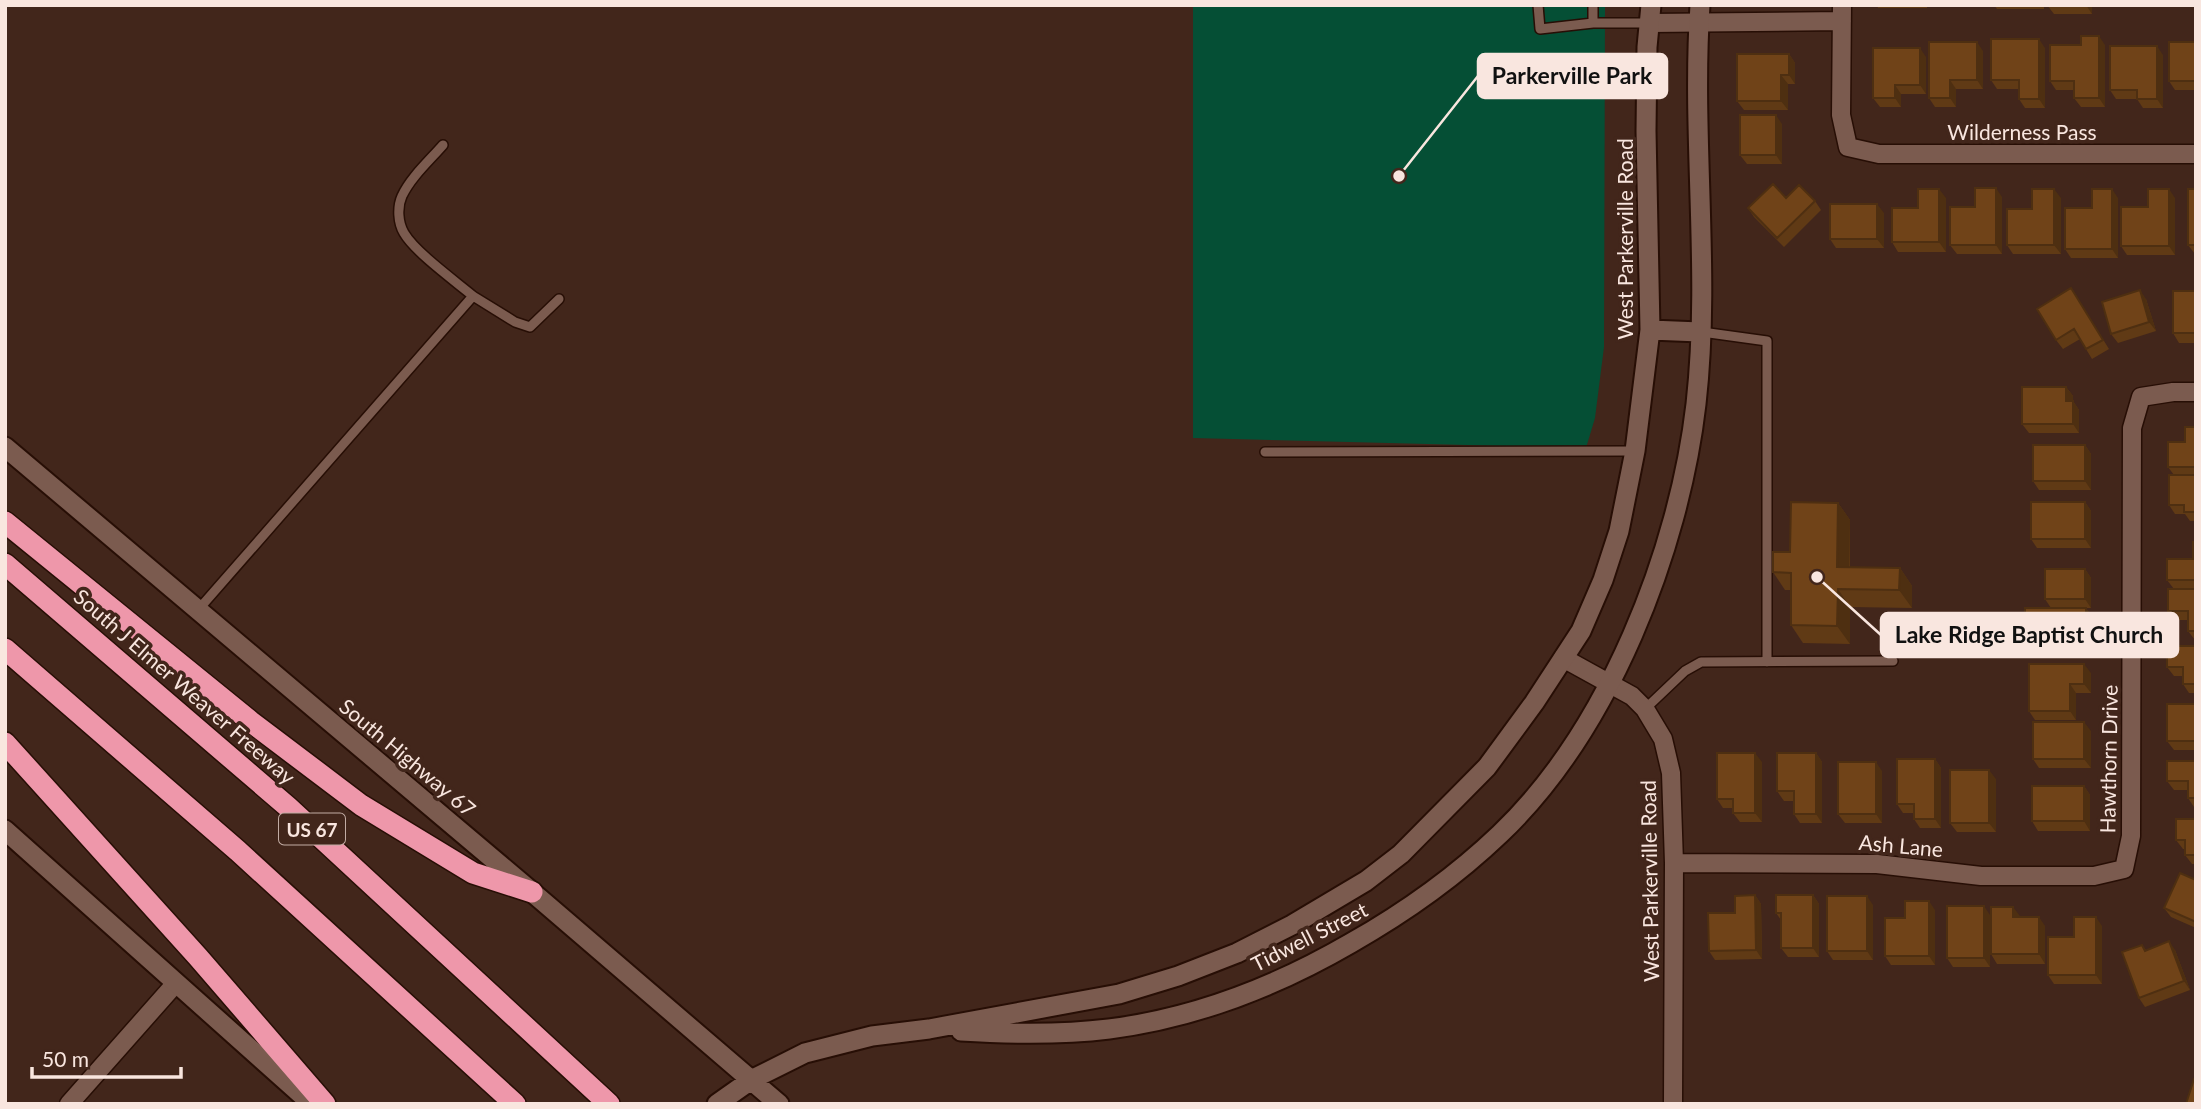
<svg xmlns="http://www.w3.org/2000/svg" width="2201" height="1109" viewBox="0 0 2201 1109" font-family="Lato,sans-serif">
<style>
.green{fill:#054f35}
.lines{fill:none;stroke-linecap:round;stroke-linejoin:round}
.service-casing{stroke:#270e05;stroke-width:12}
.minor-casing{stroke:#270e05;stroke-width:21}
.secondary-casing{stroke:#270e05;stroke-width:23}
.motorway-casing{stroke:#270e05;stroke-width:24}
.service{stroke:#7b5b4f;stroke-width:9}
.minor{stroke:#7b5b4f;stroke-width:18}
.secondary{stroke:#7b5b4f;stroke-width:19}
.motorway{stroke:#ee97aa;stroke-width:21}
.wall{fill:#603a15}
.shaded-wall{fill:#4e2f11}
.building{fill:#704318;stroke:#4e2f11;stroke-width:2}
.labels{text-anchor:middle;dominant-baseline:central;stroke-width:7;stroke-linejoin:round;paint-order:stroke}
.shield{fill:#42261b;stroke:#c2aca4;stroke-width:2}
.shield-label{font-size:19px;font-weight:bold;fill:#f9e6df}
.street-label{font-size:21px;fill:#f9e6df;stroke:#42261b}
.leader{fill:none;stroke:#f9e6df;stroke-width:2.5}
.callout-dot{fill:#f9e6df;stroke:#42261b;stroke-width:2.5}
.callout{fill:#f9e6df;stroke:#f9e6df;stroke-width:2.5}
.callout-label{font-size:23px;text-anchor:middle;font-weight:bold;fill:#111}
</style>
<rect width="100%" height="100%" fill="#42261b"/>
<path class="green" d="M1193,5H1605L1604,347L1595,418L1586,448L1193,438Z"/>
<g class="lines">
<g class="service-casing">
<path id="service" d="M1538,5L1540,29L1593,23H1650
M1593,5V23
M473,296L515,322L530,327L559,299
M1702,332L1767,341V662
M1265,452L1635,451
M198,610L473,296C455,281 415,252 404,233C398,223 397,207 402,196C411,177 429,161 443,145
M1645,709L1685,671L1701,662L1893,661"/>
</g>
<g class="minor-casing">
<path id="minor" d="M1842,5L1841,115L1848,147L1879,154H2196
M1650,23L1842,21
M1563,658L1632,696L1645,709L1663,739L1671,773L1674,863L1673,1104
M1674,863L1877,864L1981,876H2094L2124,869L2131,836L2132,428L2141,397L2173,392H2196
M69,1104L176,983"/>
</g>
<g class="secondary-casing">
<path id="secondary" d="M1650,330L1700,332
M5,447L532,892L779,1104
M5,830L312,1104
M961,1031C1010,1034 1060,1035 1109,1029C1195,1018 1277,986 1351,943C1404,913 1456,876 1500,834C1609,730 1679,551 1696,404C1711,272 1691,138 1700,5
M717,1104L751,1080L805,1053L872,1036L929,1029L1119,994L1178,976L1237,953L1292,925L1366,881L1401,854L1487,767L1534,703L1581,631L1603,580L1619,531L1635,451L1650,330L1646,131L1647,47L1651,5"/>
</g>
<g class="motorway-casing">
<path id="motorway" d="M5,522L250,721L361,805L473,873L532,892
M5,564L288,807L609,1104
M5,649L238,851L515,1104
M5,743L198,957L325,1104"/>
</g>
<use href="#service" class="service"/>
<use href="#minor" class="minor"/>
<use href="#secondary" class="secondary"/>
<use href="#motorway" class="motorway"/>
</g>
<path class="wall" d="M1877,5H1927V8H1878Z
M1994,5H2044V9H1997Z
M2047,5H2092V14H2054Z
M2115,5H2162V6H2115Z
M2196,42L2195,90H2175L2169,81Z
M2105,45V107H2081L2074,98V90H2056L2050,81Z
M2045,48V108H2025L2019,99V89H1997L1991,80Z
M1983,51V89H1956V107H1935L1929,98Z
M1789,54L1795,63V84H1788V110H1744L1737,101Z
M2163,55V108H2143L2137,99H2116L2110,90Z
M1926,57V94H1901V107H1880L1873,98Z
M1782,124V164H1747L1740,155Z
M2196,189V254H2195L2188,245Z
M2002,197V254H1957L1950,245L1975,207Z
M1946,198V252H1898L1892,242L1918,208Z
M2061,198V254H2013L2007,245L2032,209Z
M2118,198V258H2071L2065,249L2092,208Z
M2175,198V255H2127L2121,246L2148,207Z
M1815,201L1821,210L1784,247L1754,217L1748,208Z
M1884,213V248H1836L1830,239Z
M2071,288L2109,349L2092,359L2080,339L2063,349L2056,340Z
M2196,291V343H2179L2173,333Z
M2146,299L2156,331L2118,343L2111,334Z
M2066,387L2073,396V401L2079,410V433H2029L2022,424Z
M2196,427V521H2190L2185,514H2175L2169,505L2174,475L2168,467Z
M2085,445L2091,454V490H2039L2033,481Z
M2085,502L2091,511V548H2037L2031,539Z
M1838,503L1850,520V567L1900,568L1912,586V608L1850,607V644L1803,643L1791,625V590H1785L1773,572L1790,552Z
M2196,542V640H2195L2188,631V620H2174L2168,611L2174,589L2167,580L2193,559Z
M2085,569L2091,578V608H2086L2092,617V637H2067V653H2032L2025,644L2051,608L2045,599Z
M2196,646V693H2189L2183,684V676H2174L2167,667Z
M2029,664L2091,673V693H2076V720H2035L2029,711Z
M2196,704V750H2174L2167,741Z
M2091,731V768H2039L2033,759Z
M1816,753L1822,762V823H1800L1794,814V801H1784L1777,791Z
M1935,759L1941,768V828H1920L1914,819V813H1903L1897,804Z
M2196,761V807H2194L2188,798V790H2174L2167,781Z
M1762,762V822H1740L1733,813V808H1723L1717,799Z
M1882,771V823H1845L1838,814Z
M1996,779V832H1957L1950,823Z
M2084,786L2090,795V831H2038L2032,821Z
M2196,819V864H2192L2185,855V849H2183L2176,840Z
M2196,880V928L2171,917L2164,908Z
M1755,895L1761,904L1762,959L1715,960L1709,951Z
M1813,895L1819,904V957H1788L1781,948V920L1776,913Z
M1873,905V960H1833L1827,951Z
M1935,910V965H1891L1885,956Z
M1990,915V967H1953L1947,958Z
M2020,916L2045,926V964H1997L1991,954Z
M2102,926V984H2054L2048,975Z
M2142,945L2146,950H2175L2190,990L2145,1007L2139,998Z"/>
<path class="shaded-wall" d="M2086,5H2092V14Z
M2099,36L2105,45V107L2099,98Z
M2039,39L2045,48V108L2039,99Z
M1977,42L1983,51V89L1977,80Z
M2157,46L2163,55V108L2157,99Z
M1920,48L1926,57V94L1920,85Z
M1789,54L1795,63V84L1789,75Z
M1781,75L1788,84V110L1781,101Z
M1950,80L1956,89V107L1950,98Z
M1895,85L1901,94V107L1895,98Z
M1776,115L1782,124V164L1776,155Z
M1996,188L2002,197V254L1996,245Z
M1939,189L1946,198V252L1939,242Z
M2054,189L2061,198V254L2054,245Z
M2112,189L2118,198V258L2112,249Z
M2169,189L2175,198V255L2169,246Z
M1877,204L1884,213V248L1877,239Z
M2140,290L2146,299L2156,331L2149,322Z
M2066,387L2073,396V410L2066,401Z
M2073,401L2079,410V433L2073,424Z
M2085,445L2091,454V490L2085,481Z
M2085,502L2091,511V548L2085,539Z
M1838,503L1850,520L1849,585L1837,567Z
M1900,568L1912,586V608L1899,590Z
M2085,569L2091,578V608L2085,599Z
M1838,589L1850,607V644L1837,626Z
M2086,608L2092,617V637L2086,628Z
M2061,628L2067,637V653L2061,644Z
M2084,664L2091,673V693L2084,684Z
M2070,684L2076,693V720L2070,711Z
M2084,722L2091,731V768L2084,759Z
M1755,753L1762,762V822L1755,813Z
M1816,753L1822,762V823L1816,814Z
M1935,759L1941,768V828L1935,819Z
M1876,762L1882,771V823L1876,814Z
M1989,770L1996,779V832L1989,823Z
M2084,786L2090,795V831L2084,821Z
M1755,895L1761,904L1762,959L1756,950Z
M1813,895L1819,904V957L1813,948Z
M1867,896L1873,905V960L1867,951Z
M1929,901L1935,910V965L1929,956Z
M1984,906L1990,915V967L1984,958Z
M2013,907L2020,916V926L2013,917Z
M2039,917L2045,926V964L2039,954Z
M2096,917L2102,926V984L2096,975Z
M2169,941L2175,950L2190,990L2184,981Z"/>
<path class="building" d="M2081,36H2099V98H2074V81H2050V45H2081Z
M1991,39H2039V99H2019V80H1991Z
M1929,42H1977V80H1950V98H1929Z
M2169,42H2196V99L2195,81H2169Z
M2110,46H2157V99H2137V90H2110Z
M1873,48H1920V85H1895V98H1873Z
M1737,54H1789V75H1781V101H1737Z
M1740,115H1776V155H1740Z
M1773,184L1786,198L1799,185L1815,201L1777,238L1748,208Z
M1975,188H1996V245H1950V207H1975Z
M1918,189H1939V242H1892V208H1918Z
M2032,189H2054V245H2007V209H2032Z
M2092,189H2112V249H2065V208H2092Z
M2148,189H2169V246H2121V207H2148Z
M2188,189H2196V245H2188Z
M1830,204H1877V239H1830Z
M2071,288L2103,340L2086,349L2074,329L2056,340L2037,309Z
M2140,290L2149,322L2111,334L2102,302Z
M2173,291H2196V333H2173Z
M2022,387H2066V401H2073V424H2022Z
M2185,427H2196V467H2168V442H2185Z
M2033,445H2085V481H2033Z
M2169,475H2196V512H2184V505H2169Z
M1791,502L1838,503L1837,567L1900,568L1899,590L1838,589L1837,626L1791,625V573L1773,572V552H1790Z
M2031,502H2085V539H2031Z
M2193,542H2196V580H2167V559H2193Z
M2045,569H2085V599H2045Z
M2168,589H2196V631H2188V611H2168Z
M2025,608H2086V628H2061V644H2025Z
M2167,646H2196V684H2183V667H2167Z
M2029,664H2084V684H2070V711H2029Z
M2167,704H2196V741H2167Z
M2033,722H2084V759H2033Z
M1717,753H1755V813H1733V799H1717Z
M1777,753H1816V814H1794V791H1777Z
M1897,759H1935V819H1914V804H1897Z
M2167,761H2196V798H2188V781H2167Z
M1838,762H1876V814H1838Z
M1950,770H1989V823H1950Z
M2032,786H2084V821H2032Z
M2176,819H2196V855H2185V840H2176Z
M2180,873L2196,880V922L2164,908Z
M1755,895L1756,950L1709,951L1708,913H1735V896Z
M1776,895H1813V948H1781V913H1776Z
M1827,896H1867V951H1827Z
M1905,901H1929V956H1885V918H1905Z
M1947,906H1984V958H1947Z
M1991,907H2013V917H2039V954H1991Z
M2074,917H2096V975H2048V937H2074Z
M2169,941L2184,981L2139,998L2122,952L2142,945L2145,951Z
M2194,1079H2196V1104H2186Z"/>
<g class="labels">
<rect class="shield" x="279" y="813.5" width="66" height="31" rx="5"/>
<g class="shield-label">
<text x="312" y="829">US 67</text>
</g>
<g class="street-label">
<text x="2022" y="131">Wilderness Pass</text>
<text transform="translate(1624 239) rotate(-90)">West Parkerville Road</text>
<text transform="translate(185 686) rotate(41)">South J Elmer Weaver Freeway</text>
<text transform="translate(408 757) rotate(40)">South Highway 67</text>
<text transform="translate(2108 759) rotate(-89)">Hawthorn Drive</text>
<text transform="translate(1901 845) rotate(5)">Ash Lane</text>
<text transform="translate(1649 881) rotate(-91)">West Parkerville Road</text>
<text transform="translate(1309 936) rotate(-27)">Tidwell Street</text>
</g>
</g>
<path class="leader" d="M1399 176L1478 76M1817 577L1881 635"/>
<g class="callout-dot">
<circle cx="1399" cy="176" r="7"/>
<circle cx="1817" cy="577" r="7"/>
</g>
<g class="callout">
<rect x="1478" y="54" width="189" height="44" rx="7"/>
<rect x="1881" y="613" width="297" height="44" rx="7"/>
</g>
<g class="callout-label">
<text x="1572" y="84">Parkerville Park</text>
<text x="2029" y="643">Lake Ridge Baptist Church</text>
</g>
<rect width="2201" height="1109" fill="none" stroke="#f9e6df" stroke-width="14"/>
<path d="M32 1067v10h149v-10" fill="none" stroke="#f9e6df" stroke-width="3.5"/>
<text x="42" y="1067" font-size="21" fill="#f9e6df" stroke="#42261b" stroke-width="5" paint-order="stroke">50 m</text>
</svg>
